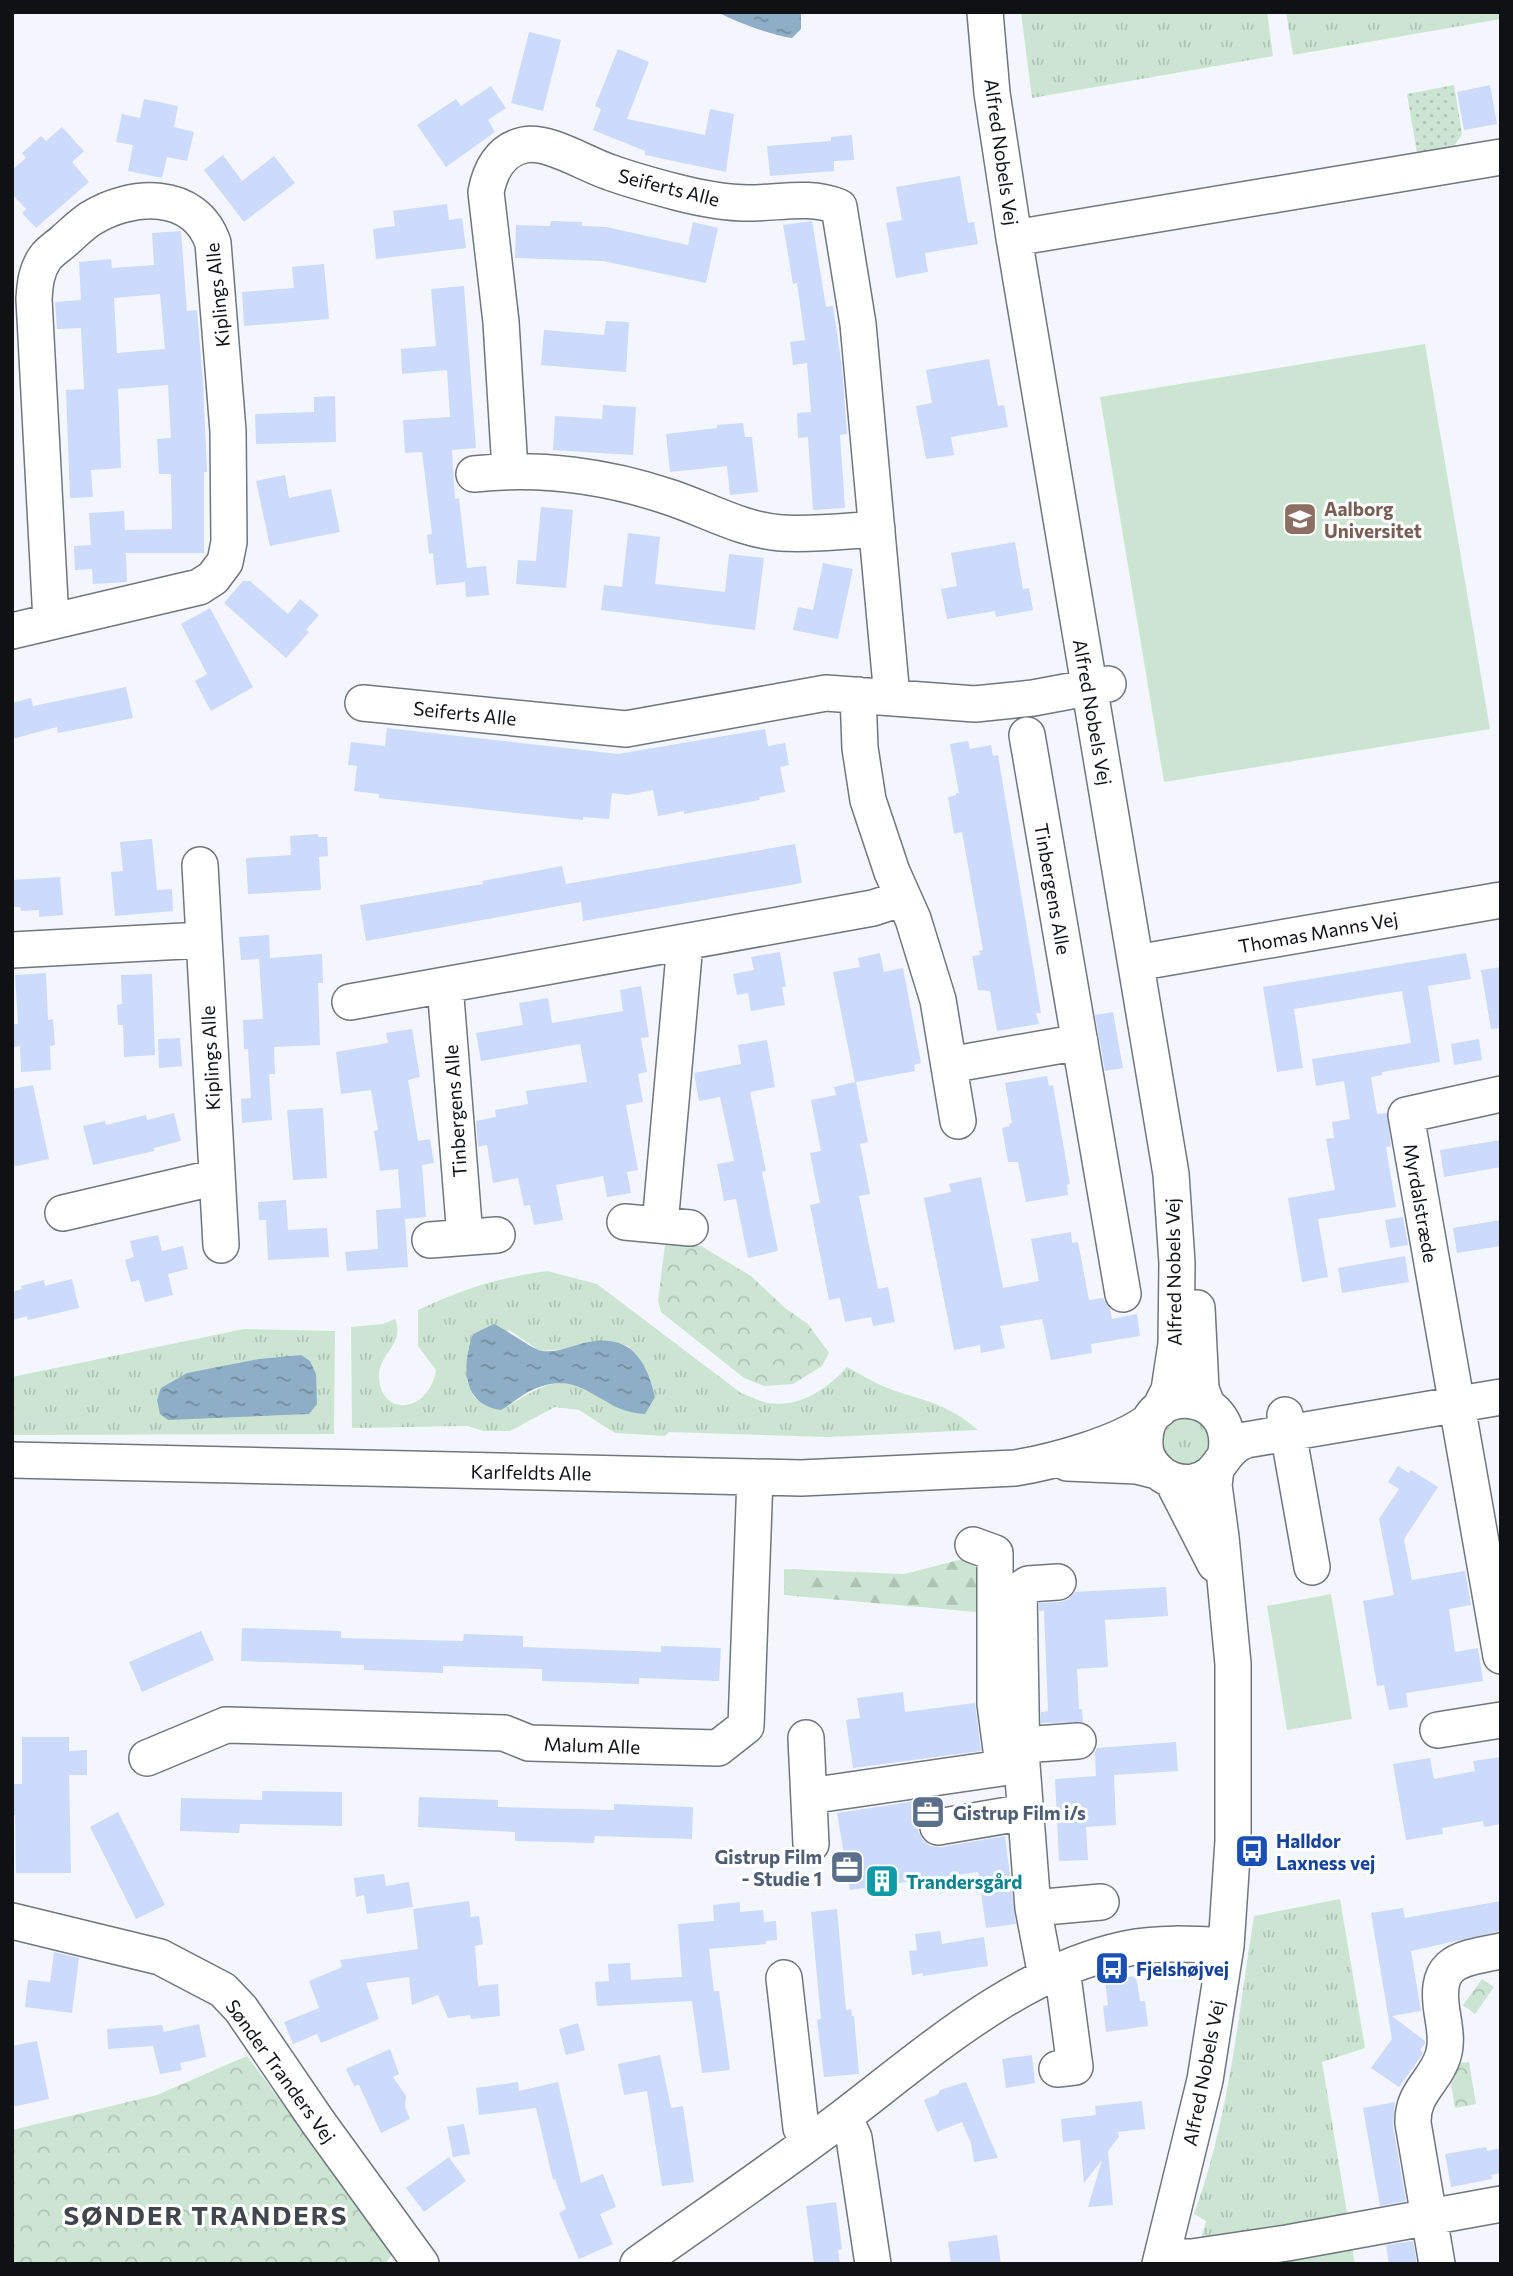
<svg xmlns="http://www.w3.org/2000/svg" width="1513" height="2276" viewBox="0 0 1513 2276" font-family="Commissioner,sans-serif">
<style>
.grass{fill:url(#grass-tufts);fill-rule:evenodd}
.forest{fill:url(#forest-firs)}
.park{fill:url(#park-crowns)}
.garden{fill:url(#garden-dots)}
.pitch{fill:#cce5d2}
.water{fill:url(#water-ripples)}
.building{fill:#ccdafc;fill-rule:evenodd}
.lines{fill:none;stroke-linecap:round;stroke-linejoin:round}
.minor-casing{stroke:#71757d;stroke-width:38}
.minor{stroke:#fff;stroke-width:35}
.labels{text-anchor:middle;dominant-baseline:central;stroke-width:6;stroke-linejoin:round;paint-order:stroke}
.street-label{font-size:19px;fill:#0f1114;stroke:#fff}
.education-label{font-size:19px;font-weight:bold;fill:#785e54;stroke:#fff;text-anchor:start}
.service-label{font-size:19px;font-weight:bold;fill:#4e5e75;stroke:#fff;text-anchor:start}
.transit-label{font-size:19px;font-weight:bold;fill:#164399;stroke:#fff;text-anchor:start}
.culture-label{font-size:19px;font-weight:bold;fill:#0d838f;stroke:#fff;text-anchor:start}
.district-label{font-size:26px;font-weight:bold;letter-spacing:2px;fill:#41454c;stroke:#fff}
</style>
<defs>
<pattern id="grass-tufts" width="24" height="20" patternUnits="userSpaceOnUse" patternTransform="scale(1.75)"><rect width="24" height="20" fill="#cce5d2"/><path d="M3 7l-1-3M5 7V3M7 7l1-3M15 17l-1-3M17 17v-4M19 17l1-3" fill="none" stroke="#aec3b3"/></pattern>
<pattern id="forest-firs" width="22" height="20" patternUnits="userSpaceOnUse" patternTransform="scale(1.75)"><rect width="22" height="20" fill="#cce5d2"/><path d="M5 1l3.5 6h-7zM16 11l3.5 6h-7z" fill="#aec3b3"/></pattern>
<pattern id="park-crowns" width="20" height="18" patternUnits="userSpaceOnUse" patternTransform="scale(1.75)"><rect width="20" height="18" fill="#cce5d2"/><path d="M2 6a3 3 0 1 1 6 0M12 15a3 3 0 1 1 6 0" fill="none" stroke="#aec3b3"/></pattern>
<pattern id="garden-dots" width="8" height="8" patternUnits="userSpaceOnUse" patternTransform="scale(1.75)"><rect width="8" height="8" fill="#cce5d2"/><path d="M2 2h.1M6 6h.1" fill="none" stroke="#aec3b3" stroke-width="1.8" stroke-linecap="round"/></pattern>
<pattern id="water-ripples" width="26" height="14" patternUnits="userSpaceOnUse" patternTransform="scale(1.75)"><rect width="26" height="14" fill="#8daec6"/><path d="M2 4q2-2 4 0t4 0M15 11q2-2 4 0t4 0" fill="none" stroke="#728ca0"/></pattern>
</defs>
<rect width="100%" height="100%" fill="#f3f6fd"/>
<path class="grass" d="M1021,12H1267L1273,56L1032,98Z
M1286,12H1501V19L1293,55Z
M547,1271L597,1284L741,1393C749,1396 759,1401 768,1403C800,1408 827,1389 847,1367C859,1373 872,1382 885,1387C924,1402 944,1401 978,1430L827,1437L669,1432L665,1436L615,1433L579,1410L555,1407L510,1431H484L467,1426L352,1428L351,1327L383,1324L395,1319C406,1345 377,1353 379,1379C383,1419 430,1411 436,1370L418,1346V1310C464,1289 497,1278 547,1271ZM509,1330L540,1351L565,1349L596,1341L619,1343L630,1347L609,1404C559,1369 548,1383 501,1410L474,1397L467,1381L468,1349Z
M244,1329L335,1331L334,1434L12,1435V1377Z
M1163 1441a23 23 0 1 1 46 0a23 23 0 1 1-46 0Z
M1340,1899L1365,2048L1322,2062L1349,2225L1198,2250L1206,2221L1194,2214C1229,2119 1238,2016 1254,1916Z
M1352,2249L1355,2264H1265Z"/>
<path class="forest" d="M963,1559L989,1575L988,1613L784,1595V1569L904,1574Z"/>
<path class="park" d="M665,1245L701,1246L751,1276L785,1308L808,1324L829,1353L822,1366L793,1384L764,1386L744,1378L661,1312L658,1301Z
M1482,1979L1494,1987L1475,2014L1463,2005Z
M247,2056L394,2252L385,2264H12V2130L157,2095Z
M1469,2062L1476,2104L1455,2108L1449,2072L1454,2064Z"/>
<path class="garden" d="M1454,85L1462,134L1454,146L1417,153L1407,94Z"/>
<path class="pitch" d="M1425,344L1490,729L1164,782L1100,397Z
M1331,1594L1352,1719L1287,1730L1267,1606Z"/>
<path class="water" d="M717,12H801V29L792,38C768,34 739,23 717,12Z
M494,1324C507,1330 532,1349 542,1351C561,1353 577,1343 595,1341C634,1337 647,1364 655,1397L645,1414C597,1413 584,1364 528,1392C519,1397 510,1405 501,1410C461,1404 462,1365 473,1334Z
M301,1355L310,1361L316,1374L317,1404L309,1414L168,1420L160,1414L157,1400L161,1388L187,1373L259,1359Z"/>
<path class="building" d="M529,32L561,40L543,111L511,103Z
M618,49L649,62L627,119L705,135L710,109L734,114L726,172L645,155V151L593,130L601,109L595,106Z
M1490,85L1497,124L1464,130L1457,92Z
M491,86L506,108L488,120L495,132L446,167L417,125L456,99L461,106Z
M144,99L178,106L174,127L194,132L187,161L167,157L162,178L128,171L133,145L116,142L122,114L140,118Z
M62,127L84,151L72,162L89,182L36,228L22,213L26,209L12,194V170L26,158L22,153L41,136L46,141Z
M852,135L854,160L834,161V171L770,176L767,146L831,141V137Z
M223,155L242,181L274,156L295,183L244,222L204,170Z
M960,176L968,223L974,222L978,244L925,253L928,272L896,278L886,223L902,220L896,187Z
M447,204L449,220L462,218L466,248L376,259L373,229L395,226L393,211Z
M551,221L582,222V226L606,227L688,245L693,222L718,228L706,283L603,261L515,258L516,225L550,226Z
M812,221L826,307L833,306L842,367L847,434L840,435L845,508L813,510L808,437L798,438L797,413L811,412L807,363L793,365L790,342L805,340L797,283L793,284L783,225Z
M181,231L187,311L197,310L203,382L207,472H204V553H126L127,582L93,584L92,569L75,570L74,546L91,545L89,513L124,511L125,530L172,529L171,474H159L157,439L171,438L168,385L118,389L121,468L91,470L93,497L70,498L66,390L84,389L81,328L57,329L55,302L81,300L79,262L111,259L112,268L154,265L152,233ZM160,294L165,349L117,353L114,298Z
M324,264L329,319L244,326L242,292L294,288L292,267Z
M464,286L476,448L452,450L455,499L459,498L467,568L486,566L489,595L466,597L465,582L436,585L433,553L429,554L427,535L432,534L422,452L405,453L403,420L450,417L447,370L402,374L401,349L436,346L431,289Z
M606,321L629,322L626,372L541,365L544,330L604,335Z
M989,359L998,406L1004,405L1008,427L951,437L954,455L926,459L916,406L932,403L926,370Z
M335,396L336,442L256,444L255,414L314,412V397Z
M603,405L636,407L633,455L553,450L555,416L602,419Z
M743,423L745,437H752L758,492L730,495L727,466L670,472L666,434L717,428V425Z
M285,475L289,498L331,489L340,532L270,546L256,481Z
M541,507L573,510L566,588L516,584L518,560L536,561Z
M628,533L660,537L655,584L725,592L729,554L764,558L755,630L601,610L604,585L622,587Z
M1015,542L1023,589L1029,588L1033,610L996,617L995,611L947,619L941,589L957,586L951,553Z
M823,563L853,569L838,639L793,630L798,607L813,610Z
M243,581H250L288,614L300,599L319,615L306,630L309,632L286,658L224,603Z
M210,608L253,687L211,711L195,681L207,674L181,624Z
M126,687L133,718L58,733L57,727L12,739V703L31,698L33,706Z
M387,728L618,754L765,729L768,746L785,743L789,765L780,767L785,792L759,797L760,800L684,814V811L658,816L653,790L627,795L612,793L609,819L583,817V820L379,798V794L354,791L357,766L348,765L351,742L385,746Z
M968,741L970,749L991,745L993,756L998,755L1041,1013H1036L1039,1024L997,1031L990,991L978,990L972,956L980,955L979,951L983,950L962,832L954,834L948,797L956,795V793H959L950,744Z
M318,834V837H327L328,856L319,857L321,890L248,894L246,858L291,855L290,836Z
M152,839L157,890L172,889L173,911L115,916L111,872L123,871L120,842Z
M795,844L802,883L583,921L581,902L366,941L360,905L483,884L482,881L562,866L566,884Z
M60,877L63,915L39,917V910L21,911L20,907H12V880Z
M269,935L270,958L322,954L323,983H318L320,1045L274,1047L275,1074H269L272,1120L242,1123L241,1099L251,1098L248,1049H244L243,1020L263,1019L259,959L241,960L239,937Z
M780,952L786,987H782L785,1005L751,1011L748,993L737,995L733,974L754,970L751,957Z
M880,953L884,972L903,968L921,1063L914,1065L915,1071L856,1082L868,1142L860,1144L870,1194L859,1196L878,1289L888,1287L895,1322L873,1326L871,1317L845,1322L840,1298L829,1300L810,1205L820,1203L810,1153L821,1151L811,1100L836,1095L834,1087L855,1082L833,972L860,967L858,958Z
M1466,953L1471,979L1428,986L1440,1062L1382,1072V1075L1371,1077L1377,1114L1387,1113L1391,1146L1386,1147L1396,1207L1318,1219L1328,1277L1302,1282L1288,1198L1335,1190L1326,1139L1334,1138L1332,1122L1350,1119L1344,1081L1316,1086L1312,1059L1411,1043L1402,991L1294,1009L1303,1068L1277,1072L1263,987Z
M1501,967V1028L1491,1029L1481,970Z
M46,973L48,1020L53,1019L55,1045L50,1046L51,1070L21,1072L20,1046L14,1047L12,1027V1024H18L15,975Z
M152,974L155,1055L124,1057L123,1025H118L117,1005L122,1004L121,975Z
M641,986L649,1037L641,1038L647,1072L638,1074L643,1102L626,1105L638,1170L627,1172L631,1193L607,1197L603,1176L556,1185L563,1220L534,1225L530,1205L524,1206L518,1178L493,1183L487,1145L478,1147L476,1121L496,1117L495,1110L528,1104L526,1091L587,1082L580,1044L481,1061L476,1033L523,1025L519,1003L548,998L552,1023L623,1011L620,990Z
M1113,1012L1123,1068L1105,1071L1095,1015Z
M412,1029L420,1077L408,1080L418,1141L430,1139L434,1163L422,1165L426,1217L405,1219L408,1267L347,1271L345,1252L378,1249L376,1210L401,1208L398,1169L380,1171L374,1131L378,1130L371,1090L341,1094L336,1052L388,1043L386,1033Z
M180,1038L182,1066L159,1068L158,1039Z
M1479,1039L1482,1060L1454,1065L1451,1044Z
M767,1040L775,1087L750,1092L766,1171L762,1172L778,1251L748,1258L736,1199L724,1201L717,1164L734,1161L720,1097L699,1101L694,1073L741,1064L738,1045Z
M1047,1076L1049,1086L1053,1085L1070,1184L1067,1185L1068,1195L1026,1202L1018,1162H1008L1002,1128L1010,1126L1009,1124L1012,1123L1005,1083Z
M33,1085L49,1159L12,1167V1089Z
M323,1108L327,1178L293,1180L287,1110Z
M174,1113L181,1141L154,1148V1151L93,1165L83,1126L105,1121L106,1125L146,1115L147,1120Z
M1501,1140V1167L1444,1177L1440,1150Z
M981,1177L1003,1288L1039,1281L1031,1239L1071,1232L1072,1243L1078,1242L1089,1300L1103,1298L1110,1309L1112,1319L1137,1314L1140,1336L1091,1344L1092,1353L1051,1360L1042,1319L1000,1326L1005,1348L981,1353L980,1345L954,1350L924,1198L951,1192L949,1184Z
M286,1200L288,1230L327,1228L329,1257L268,1260L266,1220H259L258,1202Z
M1403,1217L1408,1245L1390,1248L1385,1220Z
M1501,1220V1246L1457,1253L1453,1228Z
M158,1235L162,1251L183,1246L188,1269L168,1274L173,1295L145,1302L139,1280L131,1282L125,1260L134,1257L130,1241Z
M1405,1256L1409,1282L1342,1293L1338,1268Z
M72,1279L79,1308L28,1320L27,1316L12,1320V1292L22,1289L21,1286L44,1280L45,1286Z
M1398,1466L1409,1473L1411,1470L1438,1487L1404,1539L1412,1580L1465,1571L1471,1605L1449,1609L1455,1652L1478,1648L1483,1681L1406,1693L1408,1707L1389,1710L1384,1685L1377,1686L1363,1601L1394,1595L1379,1519L1399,1489L1388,1482Z
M1166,1587L1168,1616L1105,1620L1108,1667L1077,1669L1079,1709H1082L1083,1722L1041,1723V1712L1048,1711L1044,1611H1039V1603L1060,1602L1069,1599L1075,1592Z
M242,1628L341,1631V1638L463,1641L464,1634L523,1636V1647L661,1652V1646L721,1648L719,1681L639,1678V1684L542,1681V1669L443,1666V1673L364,1670V1665L241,1661Z
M201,1631L214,1660L142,1692L129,1662Z
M903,1692L905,1712L975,1703L981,1751L853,1768L846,1720L860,1718L857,1698Z
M22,1737H69V1751L87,1750V1775H69L71,1873H16L15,1815H12V1784H22Z
M1176,1742L1178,1771L1114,1775L1116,1825L1086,1827L1088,1860L1059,1861L1055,1779L1096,1776L1095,1752L1097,1748Z
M1501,1757V1824L1484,1827L1483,1821L1442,1828L1443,1834L1406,1840L1393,1764L1430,1758L1434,1779L1475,1771L1473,1761Z
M262,1791L342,1792V1826L240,1824L239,1833L180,1831L181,1798L262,1800Z
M419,1797L498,1800V1807L614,1810V1804L693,1807L692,1839L595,1836L594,1843L515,1841V1832L418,1827Z
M930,1799L932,1808L925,1812L919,1819L918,1830L922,1839L930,1846L941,1847L1005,1836L1016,1924L986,1928L978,1872L850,1890L837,1813Z
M118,1812L165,1905L136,1919L90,1827Z
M384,1874L386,1886L409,1882L413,1907L367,1914L364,1895L356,1897L354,1878Z
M469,1901L471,1917L479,1916L483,1944L475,1946L478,1986L498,1984L500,2016L471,2019L470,2015L448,2018L438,1995L412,2005L409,1977L366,1983L379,2019L321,2043L317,2034L293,2044L284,2022L319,2008L309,1981L342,1967L340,1960L418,1949L413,1909Z
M1501,1901V1931L1411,1951L1421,2011L1392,2016L1425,2041V2044L1420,2050L1423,2052L1422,2055L1399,2087L1371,2068L1392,2039L1371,1913L1403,1908L1405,1918Z
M740,1902V1912L763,1910L764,1922L776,1921L777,1940L766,1941V1944L709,1949L714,1991H719L730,2070L702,2073L692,2001L597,2006L595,1982L609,1981L608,1964L630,1963L631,1980L682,1977L678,1924L714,1921L713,1905Z
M837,1909L846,2010L851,2009L852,2016H854L859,2074L824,2077L817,2020L821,2019L811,1912Z
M940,1931L942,1944L984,1937L988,1966L923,1976V1973L912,1975L909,1951L917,1950L915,1934Z
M54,1952L79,1958L72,2013L25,2007L28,1980L50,1982Z
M1136,1976L1140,2001H1145L1148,2026L1106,2032L1103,2006L1108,2005L1105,1980Z
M578,2023L585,2050L566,2055L559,2029Z
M199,2024L206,2057L180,2063L182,2070L160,2074L153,2046L108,2049L107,2029L162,2025L164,2032Z
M37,2041L49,2099L12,2107V2046Z
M390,2049L399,2074L393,2077L406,2096L405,2107L410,2119L381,2133L359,2085L354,2086L346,2069Z
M660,2055L671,2108L683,2106L694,2182L662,2186L647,2091L624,2095L618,2064Z
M1032,2055L1035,2083L1006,2088L1002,2059Z
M518,2082L519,2091L558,2082L581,2183L603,2174L616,2207L600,2214L613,2244L579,2259L559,2213L566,2209L555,2179L553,2180L536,2108L479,2115L476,2088Z
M966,2082L989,2137L998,2158L974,2162L971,2143L962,2122L937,2132L924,2100L938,2094L940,2090Z
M1142,2101L1145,2129L1118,2132L1119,2137L1108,2151L1113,2205L1088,2207L1102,2160L1084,2183L1080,2140L1063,2142L1061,2119L1096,2115L1095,2106Z
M1395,2102L1393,2126L1406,2201L1380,2206L1363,2108Z
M464,2124L470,2154L453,2157L447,2127Z
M1486,2147L1487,2151L1501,2148V2173L1491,2175L1492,2179L1451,2187L1445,2154Z
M449,2157L466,2181L424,2212L406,2188Z
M836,2202L842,2249L838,2250L840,2264H814L806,2206Z
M997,2235L1001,2264H951L948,2242Z
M1413,2241L1417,2264H1389L1386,2245Z"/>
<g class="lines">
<g class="minor-casing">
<path id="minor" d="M985,12L992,93L1014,238L1171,1174L1177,1263L1176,1344L1169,1390L1159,1410
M1014,238L1501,157
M510,470L501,322L486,192C490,171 500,150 524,145C548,140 585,164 609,172C631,180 653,186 676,192C699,198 725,203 749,203C780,203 810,195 839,207L858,324L892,697
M474,474C539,467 607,476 669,497C706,509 741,530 781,533C812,535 846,531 877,529
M12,631L199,587L213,578L225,562L229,542L228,431L213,243C195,190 131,193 90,219C81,225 73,233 65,240C59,246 50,251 45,258C36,271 35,284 34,299L51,621
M858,695L860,748L868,800L892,872L913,919L938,1000L958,1121
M363,703L626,729L826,693L975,704L1033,698L1108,684
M1027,735L1123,1294
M200,865L221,1245
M12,950L203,940
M1136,963L1501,900
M445,985L465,1237
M350,1002L873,908L903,898
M949,1065L1080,1042
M1501,1094L1406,1115L1501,1656
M63,1213L217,1177
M625,1222L690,1228
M660,1225L685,943
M430,1240L497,1235
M1197,1308L1201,1389L1207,1405
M1285,1415L1312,1567
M1226,1452C1236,1388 1146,1383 1145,1439C1144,1450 1147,1460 1155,1468C1164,1479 1179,1484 1193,1482C1222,1477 1219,1450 1246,1440L1501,1397
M12,1460L801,1478L1015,1468C1052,1462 1119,1444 1149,1421
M1067,1463L1137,1466L1157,1471
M1172,1480L1215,1564
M973,1545L995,1553V1704L1003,1765
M1438,1730L1501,1720
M806,1738L811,1844
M1022,1745L1078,1741
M147,1758L226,1725L504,1733L529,1743L718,1748L746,1726L755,1477
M809,1796L1022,1765
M938,1827L1026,1812
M1033,1908L1101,1902
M12,1921L160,1957L223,1990L241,2009L318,2122L421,2264
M1046,1976L1033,1908L1022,1765L1019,1590L1028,1584L1058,1582
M784,1978L801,2128L810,2142
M1057,2069L1075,2067L1062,1969
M844,2117L854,2138L873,2264
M1162,2256L1192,2257L1287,2243L1501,2204
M638,2264C703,2218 769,2173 833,2125C922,2058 1014,1973 1125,1949C1157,1942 1193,1944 1226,1946
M1160,2264L1205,2080L1226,1946L1228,1917L1233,1841V1664L1221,1537L1214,1485L1216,1469
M1437,2264L1413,2123C1412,2092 1435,2082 1443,2056C1447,2043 1445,2031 1443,2018C1433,1963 1453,1960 1501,1951"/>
</g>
<use href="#minor" class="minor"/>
</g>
<defs>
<g id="university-square" transform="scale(1.75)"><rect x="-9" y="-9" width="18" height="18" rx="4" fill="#8d6e63" stroke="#fff"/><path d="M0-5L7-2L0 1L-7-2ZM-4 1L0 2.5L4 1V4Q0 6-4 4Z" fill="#fff"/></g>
<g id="office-square" transform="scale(1.75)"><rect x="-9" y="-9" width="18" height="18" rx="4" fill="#5c6f8a" stroke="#fff"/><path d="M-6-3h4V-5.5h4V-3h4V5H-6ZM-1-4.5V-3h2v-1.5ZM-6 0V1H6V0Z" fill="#fff"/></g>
<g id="bus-square" transform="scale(1.75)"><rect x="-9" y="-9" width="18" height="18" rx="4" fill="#1a4fb4" stroke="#fff"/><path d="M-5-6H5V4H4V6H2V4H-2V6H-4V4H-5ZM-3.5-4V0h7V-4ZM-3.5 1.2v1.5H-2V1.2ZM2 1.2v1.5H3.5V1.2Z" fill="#fff"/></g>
<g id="building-square" transform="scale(1.75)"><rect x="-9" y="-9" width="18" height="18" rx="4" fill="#0f9aa8" stroke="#fff"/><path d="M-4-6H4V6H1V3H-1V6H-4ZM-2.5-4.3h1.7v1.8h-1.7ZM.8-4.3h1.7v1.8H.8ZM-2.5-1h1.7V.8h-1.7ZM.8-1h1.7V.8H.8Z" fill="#fff"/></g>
</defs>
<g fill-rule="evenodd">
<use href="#university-square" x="1300" y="519"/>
<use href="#office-square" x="928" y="1812"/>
<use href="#bus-square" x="1252" y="1851"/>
<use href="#office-square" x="847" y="1867"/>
<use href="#building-square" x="882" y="1881"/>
<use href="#bus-square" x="1112" y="1968"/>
</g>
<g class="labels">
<g class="street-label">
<text transform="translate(1002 152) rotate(82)">Alfred Nobels Vej</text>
<text transform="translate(669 187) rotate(14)">Seiferts Alle</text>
<text transform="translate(217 295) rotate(-96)">Kiplings Alle</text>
<text transform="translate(1093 712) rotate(80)">Alfred Nobels Vej</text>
<text transform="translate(465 713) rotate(6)">Seiferts Alle</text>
<text transform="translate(1053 889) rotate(80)">Tinbergens Alle</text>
<text transform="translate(1318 932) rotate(-10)">Thomas Manns Vej</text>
<text transform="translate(210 1058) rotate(-93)">Kiplings Alle</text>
<text transform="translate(455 1111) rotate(-94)">Tinbergens Alle</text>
<text transform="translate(1421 1203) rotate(80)">Myrdalstræde</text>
<text transform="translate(1173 1272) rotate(-91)">Alfred Nobels Vej</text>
<text transform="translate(531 1472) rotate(1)">Karlfeldts Alle</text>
<text transform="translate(592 1745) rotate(2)">Malum Alle</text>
<text transform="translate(281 2071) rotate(54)">Sønder Tranders Vej</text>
<text transform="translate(1203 2073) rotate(-79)">Alfred Nobels Vej</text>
</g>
<g class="education-label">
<text x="1324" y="508">Aalborg<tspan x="1324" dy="22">Universitet</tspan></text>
</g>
<g class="service-label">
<text x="953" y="1812">Gistrup Film i/s</text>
<text x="822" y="1856" text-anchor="end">Gistrup Film<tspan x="822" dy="22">- Studie 1</tspan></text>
</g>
<g class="transit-label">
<text x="1276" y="1840">Halldor<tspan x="1276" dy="22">Laxness vej</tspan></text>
<text x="1136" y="1968">Fjelshøjvej</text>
</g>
<g class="culture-label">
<text x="906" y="1881">Trandersgård</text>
</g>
<g class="district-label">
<text x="206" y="2214">SØNDER TRANDERS</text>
</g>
</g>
<rect width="1513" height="2276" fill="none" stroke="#0f1114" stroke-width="28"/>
</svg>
